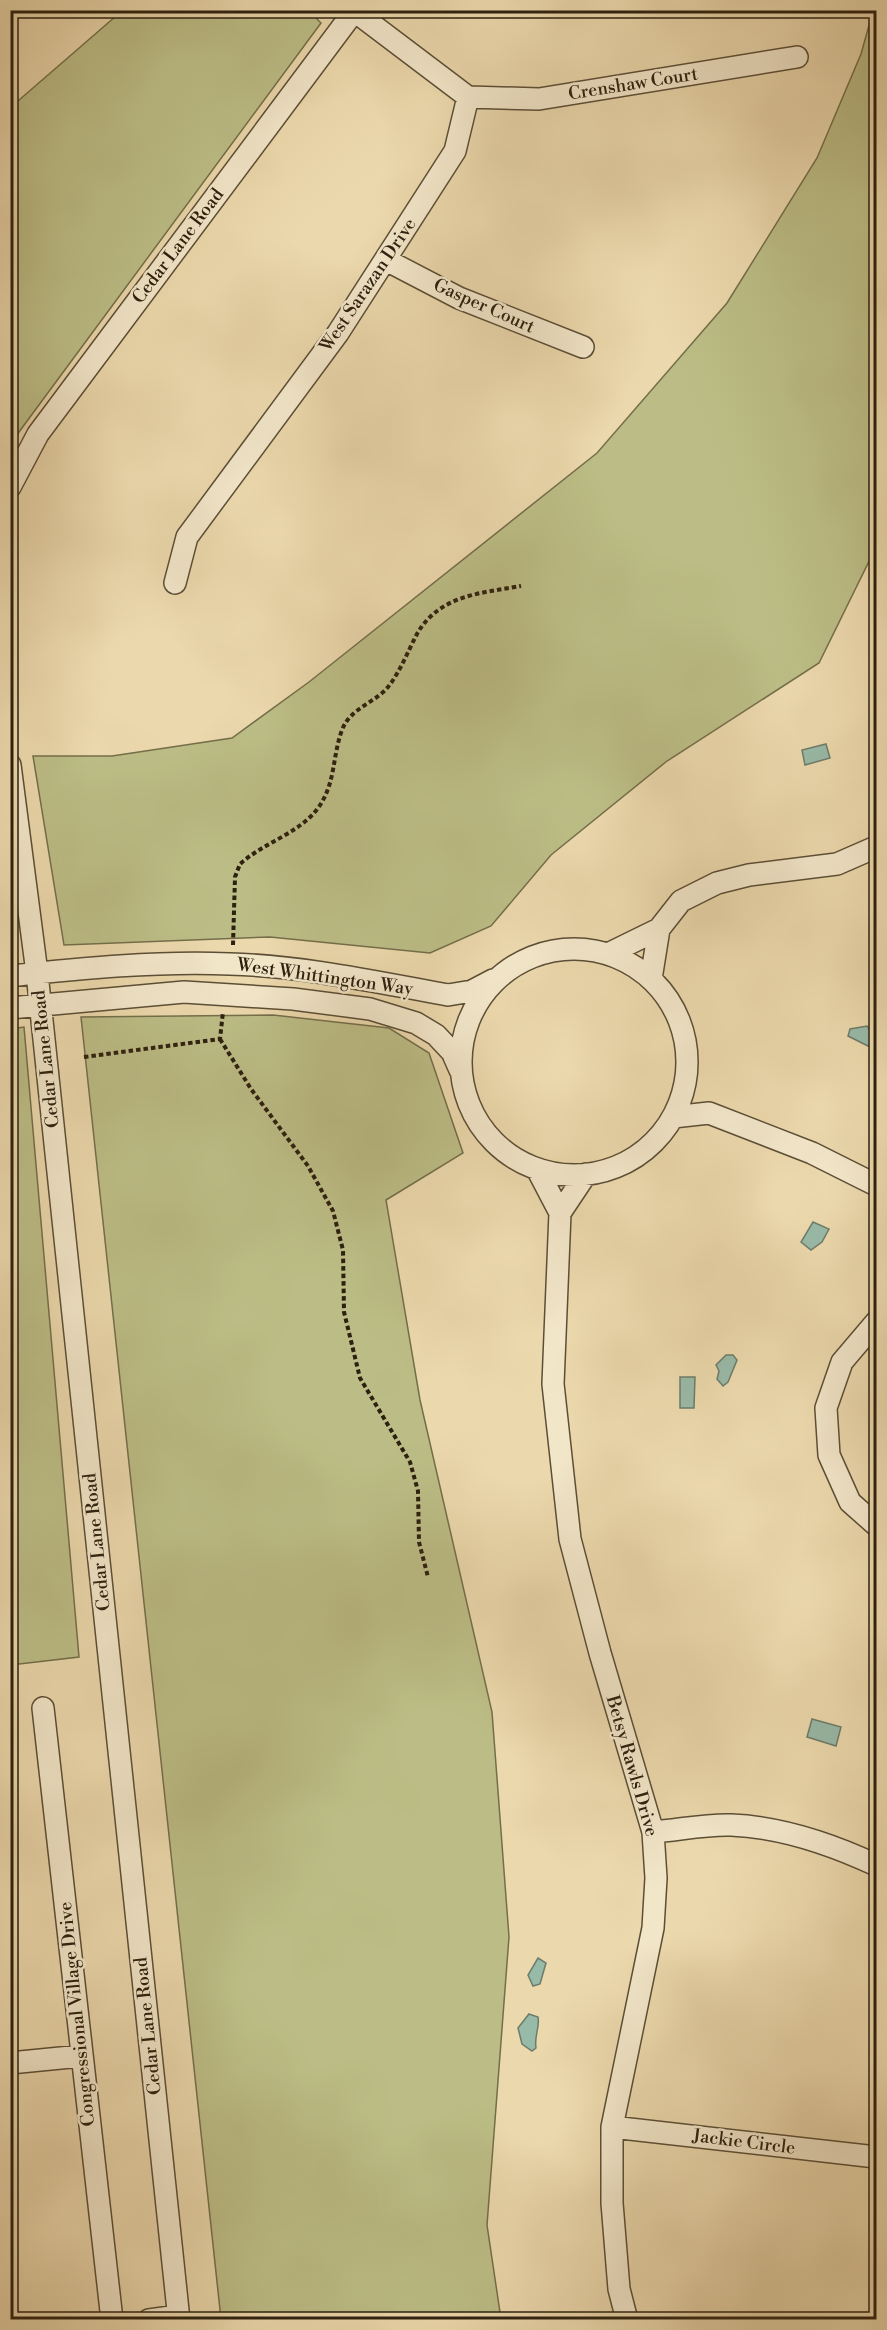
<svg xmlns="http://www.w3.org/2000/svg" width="887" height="2330" viewBox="0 0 887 2330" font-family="'Libre Bodoni',serif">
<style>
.green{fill:#bcbd86;stroke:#746e4a;stroke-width:1.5}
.water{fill:#98baa8;stroke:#6d7c6b;stroke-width:1.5}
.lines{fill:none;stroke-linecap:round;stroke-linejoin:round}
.minor-casing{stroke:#5c4e36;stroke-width:24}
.path{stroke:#2d200f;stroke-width:4;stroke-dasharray:4.5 3;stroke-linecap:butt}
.minor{stroke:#f2e6c9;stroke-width:21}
.labels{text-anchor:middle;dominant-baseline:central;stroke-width:5;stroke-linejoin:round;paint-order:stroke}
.street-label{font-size:18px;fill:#2d200f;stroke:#f2e6c9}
</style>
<rect width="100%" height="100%" fill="#ebd8ac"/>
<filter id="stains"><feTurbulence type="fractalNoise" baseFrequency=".00333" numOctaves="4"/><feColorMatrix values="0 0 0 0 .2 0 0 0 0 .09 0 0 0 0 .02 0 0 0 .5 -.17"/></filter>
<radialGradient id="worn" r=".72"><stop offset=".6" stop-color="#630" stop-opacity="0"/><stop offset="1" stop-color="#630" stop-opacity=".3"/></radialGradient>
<path class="green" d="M123,10L309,11L321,23L19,432L11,450V107Z
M873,11H876V547L819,663L667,761L551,855L491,926L430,953L270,937L64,945L33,756H112L232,738L309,682L597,453L727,303L817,158L861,54Z
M273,1015L389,1028L429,1053L463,1153L386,1200L420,1400L492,1712L509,1937L487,2225L501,2319H221L81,1017Z
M24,1027L79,1657L11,1665L10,1029Z"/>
<path class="water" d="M826,744L830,758L805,765L802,750Z
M867,1026L876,1038V1047L874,1049L848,1036L850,1029Z
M813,1222L829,1229L822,1242L811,1250L801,1242Z
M726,1355H733L737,1360L728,1382L723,1386L717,1379L719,1371L716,1365Z
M680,1377H695L694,1408H680Z
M812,1719L841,1727L836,1746L807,1737Z
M538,1958L546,1963L540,1984L533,1986L528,1975Z
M529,2014L538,2017C540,2028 534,2035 536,2048L532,2051L522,2044L518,2028Z"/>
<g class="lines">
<g class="minor-casing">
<path id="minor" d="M468,97L539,99L797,57
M386,260L459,298L583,347
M10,487L38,434L355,10
M175,583L187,537L338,333L455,151L468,97L353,10
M10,765L37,973L179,2320
M461 1062a113 113 0 1 1 226 0a113 113 0 1 1-226 0Z
M608,954L659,929L681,901L717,883L749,875L837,864L876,847
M10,976C83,968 158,961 230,964C303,966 376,982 448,995L472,991L493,980
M651,979L659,929
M10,1008L184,992L293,999L370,1009L416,1023L436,1035L452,1052L460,1070
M673,1117L709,1113L812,1153L876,1185
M537,1169L560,1213L553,1384L570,1539L600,1653L653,1832L656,1878L653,1928L612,2127V2203L619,2289L627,2320
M560,1213L586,1174
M876,1322L842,1362L826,1408L829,1455L850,1502L876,1525
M43,1708L112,2320
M653,1832C679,1830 706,1824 731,1825C782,1827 831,1844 876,1865
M10,2063L81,2056
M612,2127L876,2157
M149,2320L178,2316"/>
</g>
<path class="path" d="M233,945L235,877L240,864C263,843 300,833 318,808C336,783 332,757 342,730C350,708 375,703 388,687C400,672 408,651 417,634C439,595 481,593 521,586
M220,1039L251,1089L308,1166L333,1211L343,1250L344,1312L360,1378L410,1462L418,1491L419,1542L428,1577
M84,1057L220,1039L223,1012
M10,1064H12"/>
<use href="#minor" class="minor"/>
</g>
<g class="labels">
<g class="street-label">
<text transform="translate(633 84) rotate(-9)">Crenshaw Court</text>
<text transform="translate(178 246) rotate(-53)">Cedar Lane Road</text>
<text transform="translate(368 285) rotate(-56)">West Sarazan Drive</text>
<text transform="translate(484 306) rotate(24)">Gasper Court</text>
<text transform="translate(325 977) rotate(8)">West Whittington Way</text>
<text transform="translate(46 1059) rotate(-96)">Cedar Lane Road</text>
<text transform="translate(97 1542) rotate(-96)">Cedar Lane Road</text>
<text transform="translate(632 1766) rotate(74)">Betsy Rawls Drive</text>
<text transform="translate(77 2014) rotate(-96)">Congressional Village Drive</text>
<text transform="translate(148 2026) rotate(-96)">Cedar Lane Road</text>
<text transform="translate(744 2142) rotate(7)">Jackie Circle</text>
</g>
</g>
<rect width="887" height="2330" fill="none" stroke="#ebd8ac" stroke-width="36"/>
<rect x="12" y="12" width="863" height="2306" fill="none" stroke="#2d200f" stroke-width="3"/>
<rect x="18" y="18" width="851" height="2294" fill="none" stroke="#2d200f" stroke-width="1.5"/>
<rect width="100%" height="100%" filter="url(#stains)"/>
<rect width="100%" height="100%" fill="url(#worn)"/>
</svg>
